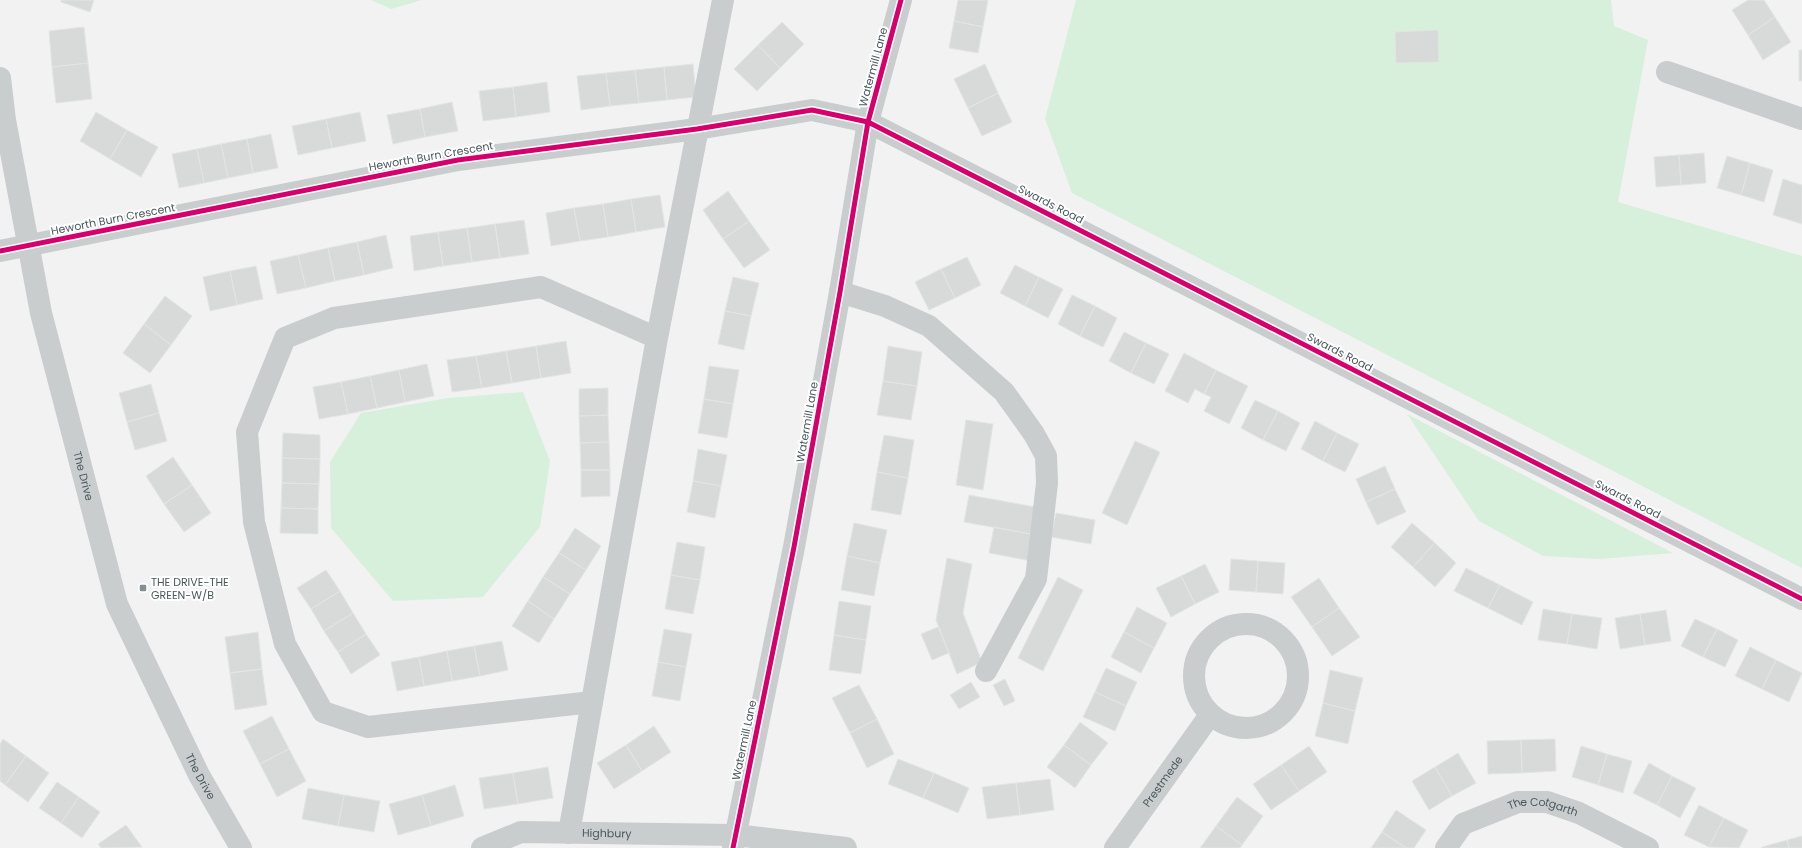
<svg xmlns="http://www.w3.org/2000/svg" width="1802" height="848" viewBox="0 0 1802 848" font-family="Poppins,sans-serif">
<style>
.green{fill:#d7f0db}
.building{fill:#d8dada;stroke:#e3e4e5}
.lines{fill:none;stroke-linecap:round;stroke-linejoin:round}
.minor{stroke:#c9cdce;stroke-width:22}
.cycleway-casing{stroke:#fff;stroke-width:8}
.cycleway{stroke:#d6006c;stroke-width:5}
.poi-dot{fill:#848f92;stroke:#fff;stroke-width:1.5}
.labels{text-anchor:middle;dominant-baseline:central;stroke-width:4;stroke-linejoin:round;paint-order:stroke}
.street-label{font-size:11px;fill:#49595e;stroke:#fff}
.poi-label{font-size:11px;fill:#49595e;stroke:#fff;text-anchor:start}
</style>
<rect width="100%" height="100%" fill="#f2f2f2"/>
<path class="green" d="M371,0H422L391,9Z
M1076,0H1611L1614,26L1648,40L1618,202L1802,256V568L1072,193L1045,119Z
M523,392L550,461L540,527L483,597L393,601L331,528L330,462L361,413L448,398Z
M1407,414L1673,553L1600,559L1543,556L1479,521Z"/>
<path class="building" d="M61,0H94L90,12L61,2Z
M958,0H988L983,27L954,21Z
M1748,0H1764L1775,17L1748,35L1732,10Z
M1775,17L1791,42L1763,60L1748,35Z
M954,21L983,27L978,53L949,48Z
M782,22L804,44L780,68L758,45Z
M84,27L88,63L52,67L49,31Z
M1438,30L1439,62L1396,63L1395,32Z
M758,45L780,68L757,91L734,69Z
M1799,50H1802V81H1799Z
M88,63L92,99L56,103L52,67Z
M693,64L696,97L667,100L664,67Z
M985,64L998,93L968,108L954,79Z
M664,67L667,100L639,103L635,70Z
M635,70L639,103L610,106L606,73Z
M606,73L610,106L581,110L577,76Z
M547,82L550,112L516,117L513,87Z
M513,87L516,117L483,121L479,91Z
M998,93L1012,122L982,136L968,108Z
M452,102L458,131L425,137L420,109Z
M420,109L425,137L393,144L387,115Z
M96,112L127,130L110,159L80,141Z
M360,112L366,141L332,148L326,119Z
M326,119L332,148L298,155L292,126Z
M127,130L158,147L141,177L110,159Z
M271,134L278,168L253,173L247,139Z
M247,139L253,173L228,178L221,144Z
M221,144L228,178L204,183L197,149Z
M197,149L204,183L179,188L172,154Z
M1704,153L1706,183L1681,185L1679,155Z
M1679,155L1681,185L1656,187L1654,157Z
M1727,156L1750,163L1741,195L1717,188Z
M1750,163L1773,170L1764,202L1741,195Z
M1783,179L1802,185V224L1773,215Z
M728,191L749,221L723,239L703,210Z
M660,195L665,227L636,232L631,199Z
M631,199L636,232L608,237L603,204Z
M603,204L608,237L580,241L574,208Z
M574,208L580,241L551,246L546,213Z
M524,220L529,254L500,258L495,224Z
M749,221L770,250L744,268L723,239Z
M495,224L500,258L472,262L467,228Z
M467,228L472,262L443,266L438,232Z
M438,232L443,266L414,271L410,236Z
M386,235L393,268L364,275L357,242Z
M357,242L364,275L335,281L328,248Z
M328,248L335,281L306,288L298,255Z
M298,255L306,288L277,294L270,261Z
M967,257L981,285L955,298L941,269Z
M1015,265L1039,277L1025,306L1000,293Z
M256,266L263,299L237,305L230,271Z
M941,269L955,298L929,310L915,282Z
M230,271L237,305L210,311L203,277Z
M733,277L759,283L751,316L725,311Z
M1039,277L1063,289L1048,318L1025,306Z
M1072,295L1095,306L1080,336L1058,324Z
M165,296L192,316L171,345L144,324Z
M1095,306L1117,318L1103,347L1080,336Z
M725,311L751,316L744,350L718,344Z
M144,324L171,345L150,373L123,353Z
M1124,332L1146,343L1131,373L1109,361Z
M566,341L571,373L541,378L536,346Z
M1146,343L1169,354L1154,384L1131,373Z
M536,346L541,378L512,383L506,351Z
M888,346L922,352L917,386L883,381Z
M506,351L512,383L482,388L476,356Z
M1184,353L1216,370L1204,394L1195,389L1188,403L1165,391Z
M476,356L482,388L452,392L447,360Z
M427,364L434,396L405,402L399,370Z
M709,366L739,370L733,404L704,399Z
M399,370L405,402L377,408L370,376Z
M1216,370L1248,386L1229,424L1204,411L1211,397L1204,394Z
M370,376L377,408L348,414L341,382Z
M883,381L917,386L911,420L877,415Z
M341,382L348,414L319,419L313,387Z
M151,384L159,413L127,422L119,393Z
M608,388V415L579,416V389Z
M704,399L733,404L727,438L698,433Z
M1255,400L1278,411L1263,440L1241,428Z
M1278,411L1300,423L1286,451L1263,440Z
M159,413L167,441L135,450L127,422Z
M608,415L609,442L580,443L579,416Z
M966,420L993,424L983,490L956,485Z
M1315,421L1337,433L1323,461L1301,449Z
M283,433L320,435V459L282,458Z
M1337,433L1359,444L1345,472L1323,461Z
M884,435L914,440L908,478L877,472Z
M1135,441L1160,452L1127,525L1102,513Z
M609,442L610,470H581L580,443Z
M698,449L727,455L721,486L693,481Z
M173,457L192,485L164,504L146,476Z
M282,458L320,459L319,484L282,483Z
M1385,466L1395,489L1366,502L1356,479Z
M581,470H610V496L581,497Z
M877,472L908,478L901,515L871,510Z
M693,481L721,486L715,518L687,512Z
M282,483L319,484L318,509L281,508Z
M192,485L211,513L184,532L164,504Z
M1395,489L1406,512L1377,525L1366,502Z
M969,495L1041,508L1036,535L964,522Z
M281,508L318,509V534L280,533Z
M1056,513L1095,520L1091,544L1051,537Z
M854,523L887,530L880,563L847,556Z
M1412,523L1435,543L1413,567L1391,547Z
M994,527L1036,535L1031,561L989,553Z
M575,528L601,546L586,570L559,553Z
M677,542L705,547L700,580L671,575Z
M1435,543L1456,563L1435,587L1413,567Z
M559,553L586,570L570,594L543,577Z
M847,556L880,563L874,596L841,590Z
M947,558L972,564L963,613L982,662L957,674L936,620Z
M1231,559L1258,561L1256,592L1229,590Z
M1258,561L1285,563L1283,594L1256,592Z
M1205,564L1219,592L1195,604L1181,576Z
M1466,568L1500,585L1488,608L1454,591Z
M326,570L340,591L311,609L297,588Z
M671,575L700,580L693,614L665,609Z
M1181,576L1195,604L1171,617L1156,588Z
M543,577L570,594L554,619L528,601Z
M1058,577L1083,590L1043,671L1018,658Z
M1319,578L1339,608L1312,627L1291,597Z
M1500,585L1533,602L1522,625L1488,608Z
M340,591L353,613L324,631L311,609Z
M528,601L554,619L539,643L512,626Z
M839,601L871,606L866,640L834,635Z
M1137,607L1167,623L1154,648L1124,632Z
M1339,608L1360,637L1332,656L1312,627Z
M1543,609L1572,614L1567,644L1538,640Z
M1666,610L1671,641L1645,645L1640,614Z
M353,613L366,634L338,652L324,631Z
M1572,614L1602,618L1597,649L1567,644Z
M1640,614L1645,645L1620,649L1615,618Z
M1695,619L1717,629L1703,657L1681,646Z
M938,627L949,653L932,660L921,634Z
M664,629L692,634L686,667L658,662Z
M1717,629L1738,640L1725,667L1703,657Z
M258,632L262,669L230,673L225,637Z
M1124,632L1154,648L1141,673L1111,657Z
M366,634L380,655L351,674L338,652Z
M834,635L866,640L861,674L829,670Z
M502,641L508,670L480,676L474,646Z
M474,646L480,676L452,681L447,651Z
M1750,647L1776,660L1762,689L1735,676Z
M447,651L452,681L424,686L419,657Z
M419,657L424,686L397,691L391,662Z
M1776,660L1802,673L1789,702L1762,689Z
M658,662L686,667L680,701L652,696Z
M1106,668L1137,682L1126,706L1095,692Z
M262,669L267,705L235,710L230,673Z
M1330,670L1363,678L1355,711L1323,703Z
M1005,679L1015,701L1004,706L993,685Z
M971,682L980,697L959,709L950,695Z
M859,685L877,719L850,733L832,698Z
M1095,692L1126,706L1115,731L1083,717Z
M1323,703L1355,711L1348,744L1315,736Z
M272,716L289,749L260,764L243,731Z
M877,719L894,754L867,768L850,733Z
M1080,722L1108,743L1091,765L1064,745Z
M654,726L671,752L642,771L626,745Z
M3,739L26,756L5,785L0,781V744Z
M1555,739L1556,771L1522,773L1521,740Z
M1521,740L1522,773L1488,774L1487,741Z
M626,745L642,771L614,789L597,763Z
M1064,745L1091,765L1075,788L1047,767Z
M1309,746L1327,772L1299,791L1281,765Z
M1581,746L1607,754L1598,785L1572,777Z
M289,749L306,781L277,797L260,764Z
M1458,753L1476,783L1452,796L1435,767Z
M1607,754L1632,761L1623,793L1598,785Z
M26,756L49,773L28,802L5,785Z
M898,759L934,773L923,798L888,784Z
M1649,763L1672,776L1657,805L1633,793Z
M1281,765L1299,791L1271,810L1253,784Z
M548,767L553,798L518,804L513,773Z
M1435,767L1452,796L1429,810L1412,781Z
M513,773L518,804L484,809L479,778Z
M934,773L969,788L958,813L923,798Z
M1672,776L1696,788L1680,818L1657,805Z
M1050,779L1054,810L1020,815L1016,783Z
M57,782L79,797L61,823L39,808Z
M1016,783L1020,815L987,819L982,787Z
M455,785L464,816L431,826L422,795Z
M308,788L344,795L338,826L302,819Z
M344,795L380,801L374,832L338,826Z
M422,795L431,826L398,835L389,804Z
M79,797L100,812L82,838L61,823Z
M1237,797L1263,816L1242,845L1216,826Z
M1699,805L1724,818L1709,847L1684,835Z
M1396,810L1426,830L1414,848H1406L1382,832Z
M1724,818L1748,830L1739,848L1709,847Z
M126,825L142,847L101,848L98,844Z
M1216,826L1242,845L1240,848H1200Z
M1382,832L1406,848H1371Z
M1802,836V848H1789L1787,840Z
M1787,840L1789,848H1762V847Z"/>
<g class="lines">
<g class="minor">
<path d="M1667,72L1802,119"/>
<path id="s1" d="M0,78L5,120L41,313L117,604L199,775L241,848"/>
<path d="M0,251L458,160L697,129L812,110L868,122L1802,599"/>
<path d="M840,292L885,306L929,326L1004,392L1034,434L1046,456L1047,483L1036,579L986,671"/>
<path d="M657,338L541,287L334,318L285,338L247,432L254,522L285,644L323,712L368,727L592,702L657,338L723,0"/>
<circle cx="1246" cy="676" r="52"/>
<path d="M569,833L592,702"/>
<path id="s2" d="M482,848L521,832L735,835L846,848"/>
<path d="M733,848L794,547L840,292L868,122L901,0"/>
<path id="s3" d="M1115,848L1210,715"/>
<path id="s4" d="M1446,848L1463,824L1518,802H1547L1579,813L1648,848"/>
</g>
<g class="cycleway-casing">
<path id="cycleway" d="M0,251L458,160L697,129L812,110L868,122L1802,599
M733,848L794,547L840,292L868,122L901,0"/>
</g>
<use href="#cycleway" class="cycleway"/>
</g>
<rect class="poi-dot" x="139" y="584" width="8" height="8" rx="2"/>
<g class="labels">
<g class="street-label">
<text transform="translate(873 67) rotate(-75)">Watermill Lane</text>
<text transform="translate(431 156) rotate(-10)">Heworth Burn Crescent</text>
<text transform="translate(1051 204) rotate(27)">Swards Road</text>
<text transform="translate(113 219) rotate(-11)">Heworth Burn Crescent</text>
<text transform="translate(1340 352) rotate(27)">Swards Road</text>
<text transform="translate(807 422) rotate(-80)">Watermill Lane</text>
<text stroke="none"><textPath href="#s1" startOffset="407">The Drive</textPath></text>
<text transform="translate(1628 499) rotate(27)">Swards Road</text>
<text transform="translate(744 740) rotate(-78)">Watermill Lane</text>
<text stroke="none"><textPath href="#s1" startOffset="731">The Drive</textPath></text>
<text stroke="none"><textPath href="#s3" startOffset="82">Prestmede</textPath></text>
<text stroke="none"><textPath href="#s4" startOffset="114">The Cotgarth</textPath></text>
<text stroke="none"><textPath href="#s2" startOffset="128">Highbury</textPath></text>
</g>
<g class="poi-label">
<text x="151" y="582">THE DRIVE-THE<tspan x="151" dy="13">GREEN-W/B</tspan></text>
</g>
</g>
</svg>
